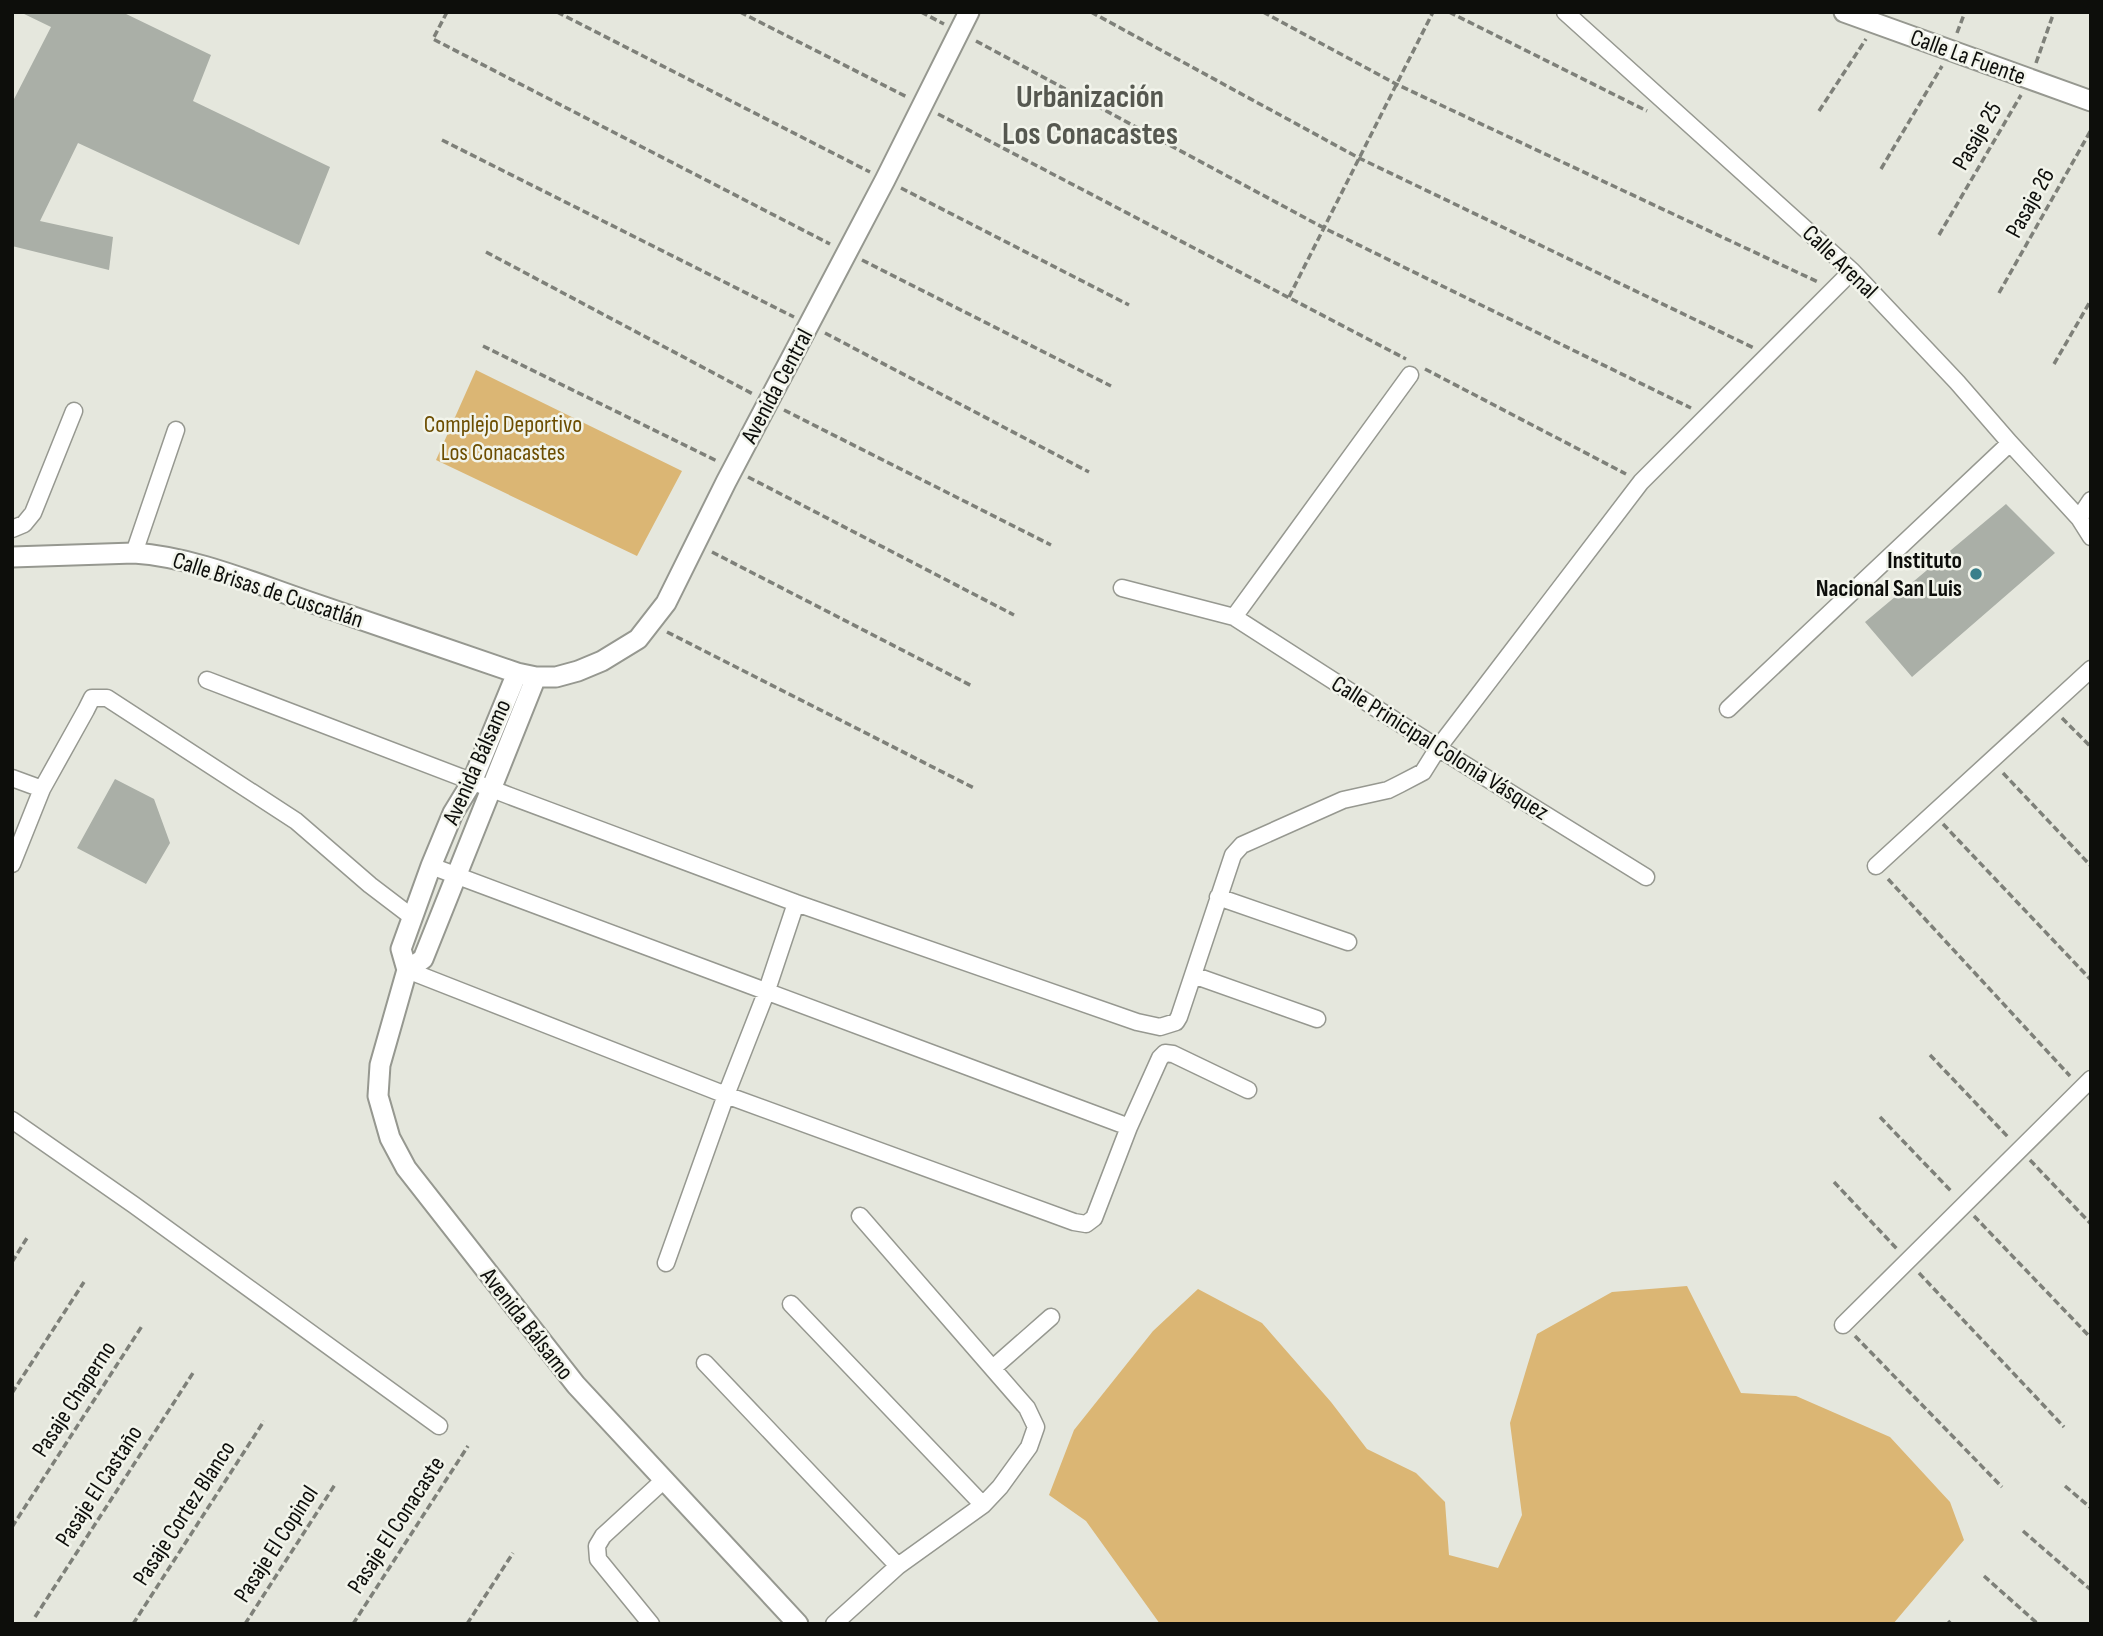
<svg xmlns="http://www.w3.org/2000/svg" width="2103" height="1636" viewBox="0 0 2103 1636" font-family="'Sofia Sans Condensed',sans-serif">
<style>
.green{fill:#dbb674}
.building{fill:#aaafa7}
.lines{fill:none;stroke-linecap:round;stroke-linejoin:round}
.minor-casing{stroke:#969890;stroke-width:19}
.tertiary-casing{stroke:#969890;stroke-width:23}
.path{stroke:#7e8079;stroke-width:3.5;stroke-dasharray:7 3.5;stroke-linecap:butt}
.minor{stroke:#fff;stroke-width:16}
.tertiary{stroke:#fff;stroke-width:19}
.poi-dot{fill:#397f8b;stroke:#f2f4eb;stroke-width:2.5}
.labels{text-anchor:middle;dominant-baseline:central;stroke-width:5;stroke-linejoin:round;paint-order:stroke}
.street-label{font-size:24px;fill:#0d0e0b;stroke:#f2f4eb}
.park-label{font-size:24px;fill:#6c4d00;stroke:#f2f4eb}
.poi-label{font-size:24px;font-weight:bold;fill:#0d0e0b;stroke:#f2f4eb;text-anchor:end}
.district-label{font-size:32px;font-weight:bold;fill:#565850;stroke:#f2f4eb}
</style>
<rect width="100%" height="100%" fill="#e5e7dd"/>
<path class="green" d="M476,370L682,471L637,556L436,460Z
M1687,1286L1741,1393L1796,1396L1890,1437L1950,1502L1964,1540L1893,1624H1160L1086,1521L1049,1495L1074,1430L1153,1331L1198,1289L1262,1323L1331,1402L1367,1449L1416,1473L1445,1502L1449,1555L1498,1568L1522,1515L1510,1423L1537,1334L1612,1292Z"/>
<path class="building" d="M20,12H122L211,55L193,101L330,167L299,245L78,143L40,221L113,237L109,270L12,246V103L51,27Z
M2006,504L2055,553L1912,677L1865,622Z
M115,779L154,799L170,843L146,884L77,848Z"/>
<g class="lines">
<g class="minor-casing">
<path id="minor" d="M1565,12L1852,271L1957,382L2010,443L2079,518L2091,537
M2079,518L2091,500
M12,529L24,524L33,513L74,411
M134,553L176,430
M1122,588L1234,617L1438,748L1646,877
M1234,617L1410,375
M207,680L510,796L796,903L1137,1022L1160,1027L1176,1022L1179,1017L1233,855L1242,845L1343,800L1388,790L1400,784L1423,772L1438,748L1641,482L1852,271
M1728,709L2010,443
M12,778L42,789
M12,864L42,789L86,710L92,698H107L296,821L370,885L412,917
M431,866L1129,1127
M1876,866L2091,669
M1218,897L1348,942
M407,970L726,1095L1074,1222L1086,1224L1094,1218L1129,1127L1160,1058L1165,1053
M1193,975L1317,1019
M1165,1053L1173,1054L1248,1090
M12,1120L134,1205L439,1426
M666,1263L726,1095L766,993L796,903
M791,1304L983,1505
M1843,1325L2091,1079
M705,1363L898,1566
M993,1368L1051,1317
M651,1624L598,1559L597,1546L603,1536L664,1480
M834,1624L898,1566L983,1505L1000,1487L1029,1447L1036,1427L1027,1408L860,1216"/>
</g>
<g class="tertiary-casing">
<path id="tertiary" d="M1844,12L2091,101
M12,557L134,553C192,557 249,581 304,600C375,624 446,649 517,673L536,677H556L578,671L602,661L638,639L666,603L726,482L885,180L969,12
M517,673L472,782L453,813L431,866L401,949L407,970L380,1065L378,1096L390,1138L406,1168L576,1385L798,1624
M407,970L423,959L536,677"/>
</g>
<path class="path" d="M447,12L433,39L830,244
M557,12L870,172
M740,12L907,97
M921,12L944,24
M1091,12L1359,158L1754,348
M1263,12L1396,84L1818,282
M1449,12L1647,111
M1957,33L1965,12
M976,41L1324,228L1691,408
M2036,63L2054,12
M1819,111L1866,39
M938,114L1406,359
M442,140L794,317
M1881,169L1942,66
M901,188L1129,305
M1939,235L2021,95
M486,252L753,394
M862,260L1111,386
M1999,293L2091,130
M1289,297L1433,12
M825,333L1089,472
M483,346L717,461
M2054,364L2091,300
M1425,369L1626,474
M784,410L1051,545
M748,477L1014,615
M712,552L972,686
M667,632L974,788
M2062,718L2091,747
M2003,773L2091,866
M1943,824L2091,980
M1888,879L2070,1076
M1930,1055L2008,1137
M1880,1117L1952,1192
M2030,1160L2091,1224
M1834,1182L1897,1249
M1974,1216L2091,1338
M12,1262L27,1238
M1919,1273L2064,1427
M1855,1336L2002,1487
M12,1393L84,1282
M2065,1486L2091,1508
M12,1527L142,1326
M2023,1531L2091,1590
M1984,1576L2038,1624
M35,1617L193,1373
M1948,1621L1951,1624
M133,1624L264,1421
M245,1624L336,1483
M353,1624L468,1446
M467,1624L513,1553"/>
<use href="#minor" class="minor"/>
<use href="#tertiary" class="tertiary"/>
</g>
<circle class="poi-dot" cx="1976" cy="574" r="7"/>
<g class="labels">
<g class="street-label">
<text transform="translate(1968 57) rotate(20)">Calle La Fuente</text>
<text transform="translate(1977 136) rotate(-60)">Pasaje 25</text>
<text transform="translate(2030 203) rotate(-61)">Pasaje 26</text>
<text transform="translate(1840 262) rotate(44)">Calle Arenal</text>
<text transform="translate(777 386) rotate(-62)">Avenida Central</text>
<text transform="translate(268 590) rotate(18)">Calle Brisas de Cuscatlán</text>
<text transform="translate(1440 748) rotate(32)">Calle Prinicipal Colonia Vásquez</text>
<text transform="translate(477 762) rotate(-66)">Avenida Bálsamo</text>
<text transform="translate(527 1324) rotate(52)">Avenida Bálsamo</text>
<text transform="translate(74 1399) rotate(-57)">Pasaje Chaperno</text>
<text transform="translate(99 1486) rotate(-57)">Pasaje El Castaño</text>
<text transform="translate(184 1513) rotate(-57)">Pasaje Cortez Blanco</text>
<text transform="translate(396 1525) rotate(-57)">Pasaje El Conacaste</text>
<text transform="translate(276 1544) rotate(-57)">Pasaje El Copinol</text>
</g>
<g class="park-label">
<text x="503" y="424">Complejo Deportivo<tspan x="503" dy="28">Los Conacastes</tspan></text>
</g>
<g class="poi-label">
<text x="1962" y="560">Instituto<tspan x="1962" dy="28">Nacional San Luis</tspan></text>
</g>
<g class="district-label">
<text x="1090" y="97">Urbanización<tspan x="1090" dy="37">Los Conacastes</tspan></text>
</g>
</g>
<rect width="2103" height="1636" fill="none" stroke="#0d0e0b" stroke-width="28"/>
</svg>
